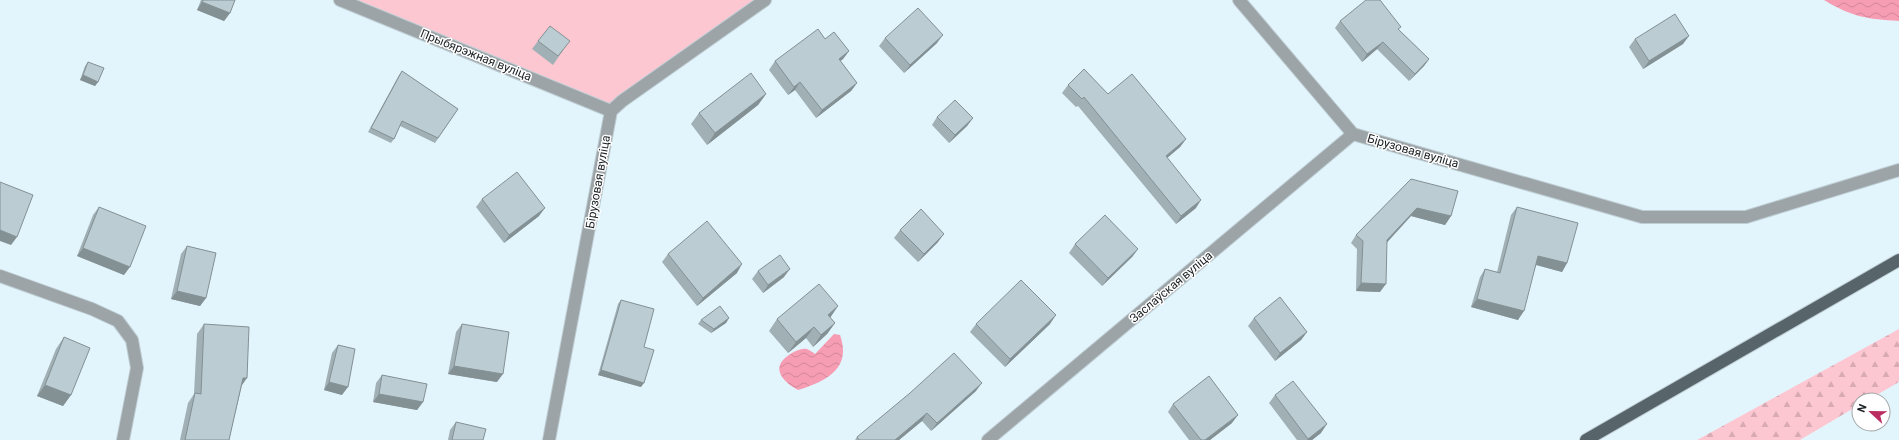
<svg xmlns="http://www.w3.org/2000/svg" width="1899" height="440" viewBox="0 0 1899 440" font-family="Roboto,sans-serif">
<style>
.grass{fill:#fdc7d2}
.forest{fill:url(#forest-firs)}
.water{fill:url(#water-waves)}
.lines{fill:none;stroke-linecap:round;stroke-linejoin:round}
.minor-casing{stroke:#bfced5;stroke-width:14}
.major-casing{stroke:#bfced5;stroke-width:14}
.minor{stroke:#9ca4a7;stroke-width:12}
.major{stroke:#576469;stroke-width:12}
.wall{fill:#a1b0b5}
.shaded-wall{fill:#839094}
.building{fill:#bbcdd3;stroke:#839094}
.labels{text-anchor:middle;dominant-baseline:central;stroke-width:3;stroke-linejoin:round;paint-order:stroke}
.street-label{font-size:12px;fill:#191f22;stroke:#fff}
</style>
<defs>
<pattern id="forest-firs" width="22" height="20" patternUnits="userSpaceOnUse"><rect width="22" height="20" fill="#fdc7d2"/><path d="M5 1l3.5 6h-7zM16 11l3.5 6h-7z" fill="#d8aab4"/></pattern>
<pattern id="water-waves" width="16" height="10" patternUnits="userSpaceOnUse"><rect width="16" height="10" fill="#f79db3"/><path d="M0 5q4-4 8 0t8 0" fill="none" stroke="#d3879a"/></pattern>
</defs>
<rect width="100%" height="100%" fill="#e3f5fc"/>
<path class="grass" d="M340,0H759L611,111Z"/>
<path class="forest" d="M1899,329V382L1868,400H1859V405L1800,440H1697Z"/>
<path class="water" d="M1824,0H1899V21C1867,19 1852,17 1824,0Z
M834,334L840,335C852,369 826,381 798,390C781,381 769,366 792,353C796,351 801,348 807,349C809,350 813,352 815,354Z"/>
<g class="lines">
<g class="minor-casing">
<path id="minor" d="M340,0L611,111
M1239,0L1353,134L1642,217H1746L1899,170
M0,276L92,309L118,321L132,340L137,368L123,440
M549,440L611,111L622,101L765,0
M988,440L1353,134"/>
</g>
<g class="major-casing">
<path id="major" d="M1586,440L1899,260"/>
</g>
<use href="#minor" class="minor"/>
<use href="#major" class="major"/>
</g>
<path class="wall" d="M201,0H235L230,13L224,21L197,10Z
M1340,21L1399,30L1429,59L1424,66L1409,81L1377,49L1362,62L1335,28Z
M885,38L937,43L904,73L879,46Z
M825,39L849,51L843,59L840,61L857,83L851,91L816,118L795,90L788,95L769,70L775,61Z
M1635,39L1683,44L1643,69L1629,47Z
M538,41L564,49L553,65L532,49Z
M88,62L98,82L95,86L80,80L85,66Z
M402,71L458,109L435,143L400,126L394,139L391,143L368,132L399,75Z
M1068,85L1108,94L1186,139L1180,147L1167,158L1196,208L1176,224L1078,106L1076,107L1062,93Z
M766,94L758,105L707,145L691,124L699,113Z
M937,117L973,118L967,126L949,143L932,125Z
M1411,179L1451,216L1445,225L1411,216L1387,242L1380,292L1356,291L1357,249L1351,243L1356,235Z
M482,199L539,216L504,243L476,207Z
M99,207L124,275L77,256L93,215Z
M1517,207L1567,263L1562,272L1536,265L1518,320L1471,307L1480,277L1485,269L1497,272L1511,215Z
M900,230L938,242L918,262L894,238Z
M1075,244L1138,249L1132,257L1102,286L1069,253Z
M187,246L206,298L200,306L171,299L181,254Z
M668,254L737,273L697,306L662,262Z
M758,271L784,277L763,293L752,279Z
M621,300L641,387L598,375L618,304Z
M838,306L830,317L835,323L827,334L813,347L806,338L788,353L769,331L777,319Z
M729,318L726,323L711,333L698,324L701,320Z
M1254,318L1307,332L1301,340L1275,361L1248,326Z
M204,324L242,385L229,440H180L188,403L194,394L197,334Z
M462,324L497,382L448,374L456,332Z
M976,324H1050L1005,367L970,332Z
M64,337L71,395L63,406L37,396L56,349Z
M338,345L342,395L324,390L332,353Z
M382,375L423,402L417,410L373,402L376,383Z
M976,391L931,431L922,421L899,440H855L857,437Z
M1275,395L1321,433L1312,440H1297L1269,403Z
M1173,404L1232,423L1210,440H1189L1168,412Z
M456,422L483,440H448L450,430Z"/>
<path class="shaded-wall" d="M202,2L230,13L224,21L197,10Z
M943,35L937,43L904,73L910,65Z
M1689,36L1683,44L1643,69L1649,61Z
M1383,42L1377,49L1362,62L1367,54Z
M849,51L843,59L833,67L839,59Z
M1429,59L1424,66L1409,81L1415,74Z
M83,75L98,82L95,86L80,80Z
M800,82L795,90L788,95L794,87Z
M857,83L851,91L816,118L822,110Z
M766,94L758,105L707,145L715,133Z
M973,118L967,126L949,143L955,135Z
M1186,139L1180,147L1160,164L1166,156Z
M1201,200L1196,208L1176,224L1181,216Z
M545,208L539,216L504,243L509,235Z
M1417,208L1451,216L1445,225L1411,216L1382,248L1387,240Z
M0,230L17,237L11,245L0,241Z
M944,234L938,242L918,262L924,254Z
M83,248L130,267L124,275L77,256Z
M1138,249L1132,257L1102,286L1108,278Z
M1538,256L1567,263L1562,272L1533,264Z
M742,264L737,273L697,306L703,298Z
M790,269L784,277L763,293L768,285Z
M1361,283L1386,284L1380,292L1356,291Z
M177,291L206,298L200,306L171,299Z
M1477,299L1524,311L1518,320L1471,307Z
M838,306L830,318L828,315Z
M1056,315L1050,324L1005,367L1010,359Z
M729,318L726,323L711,333L714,329Z
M835,323L827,334L813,347L821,335Z
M814,327L806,338L788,353L796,342Z
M1307,332L1301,340L1275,361L1280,353Z
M454,366L503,374L497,382L448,374Z
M601,370L644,383L641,387L598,375Z
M243,378H247L240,388Z
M329,382L348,387L342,395L324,390Z
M982,383L976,391L931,431L937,423Z
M45,385L71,395L63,406L37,396Z
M379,394L423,402L417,410L373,402Z
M927,413L922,421L899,440H895Z
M1238,415L1232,423L1210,440H1205Z
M1327,424L1321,433L1312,440H1307Z"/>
<path class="building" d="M203,0H235L230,13L202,2Z
M1366,0H1380L1401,27L1398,29L1429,59L1415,74L1383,42L1367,54L1340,21Z
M918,8L943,35L910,65L885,38Z
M1675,14L1689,36L1649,61L1635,39Z
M550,26L570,41L558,56L538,41Z
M818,29L825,39L834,32L849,51L839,59L857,83L822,110L800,82L794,87L775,61Z
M88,62L104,68L98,82L83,75Z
M1084,69L1108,94L1132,74L1186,139L1166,156L1201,200L1181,216L1084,97L1082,99L1068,85Z
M402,71L458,109L438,138L402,121L394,139L371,128Z
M751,73L766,94L715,133L699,113Z
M955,100L973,118L955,135L937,117Z
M517,172L545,208L509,235L482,199Z
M1411,179L1458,191L1451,216L1417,208L1387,240L1386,284L1361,283L1363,241L1356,235Z
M0,182L33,195L17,237L0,230Z
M99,207L146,226L130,267L83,248Z
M1517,207L1578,223L1567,263L1538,256L1524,311L1477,299L1485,269L1500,273Z
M921,209L944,234L924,254L900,230Z
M1105,215L1138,249L1108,278L1075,244Z
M707,221L742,264L703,298L668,254Z
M187,246L216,253L206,298L177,291Z
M780,255L790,269L768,285L758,271Z
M1021,280L1056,315L1010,359L976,324Z
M819,284L838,306L828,315L835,323L821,335L814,327L796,342L777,319Z
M1280,297L1307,332L1280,353L1254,318Z
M621,300L654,309L644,347L654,350L644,383L601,370Z
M720,306L729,318L714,329L701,320Z
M204,324L249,327L247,378H243L229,440H185L195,393L201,394Z
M462,324L509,332L503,374L454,366Z
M64,337L90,348L71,395L45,385Z
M338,345L355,349L348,387L329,382Z
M954,353L982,383L937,423L927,413L895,440H859L857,437L910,393Z
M382,375L427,384L423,402L379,394Z
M1209,376L1238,415L1205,440H1201L1173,404Z
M1293,381L1327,424L1308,439L1275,395Z
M456,422L486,429L483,440H452Z"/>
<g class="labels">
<g class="street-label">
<text transform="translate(476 55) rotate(22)">Прыбярэжная вуліца</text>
<text transform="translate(1413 151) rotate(16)">Бірузовая вуліца</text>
<text transform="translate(598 182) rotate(-80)">Бірузовая вуліца</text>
<text transform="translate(1171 287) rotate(-40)">Заслаўская вуліца</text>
</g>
</g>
<g transform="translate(1871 412) rotate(292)"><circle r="19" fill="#ffffff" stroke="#a3a5a7"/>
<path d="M0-3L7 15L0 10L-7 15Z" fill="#ba2d61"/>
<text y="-6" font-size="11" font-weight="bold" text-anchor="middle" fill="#191f22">N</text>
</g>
</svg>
